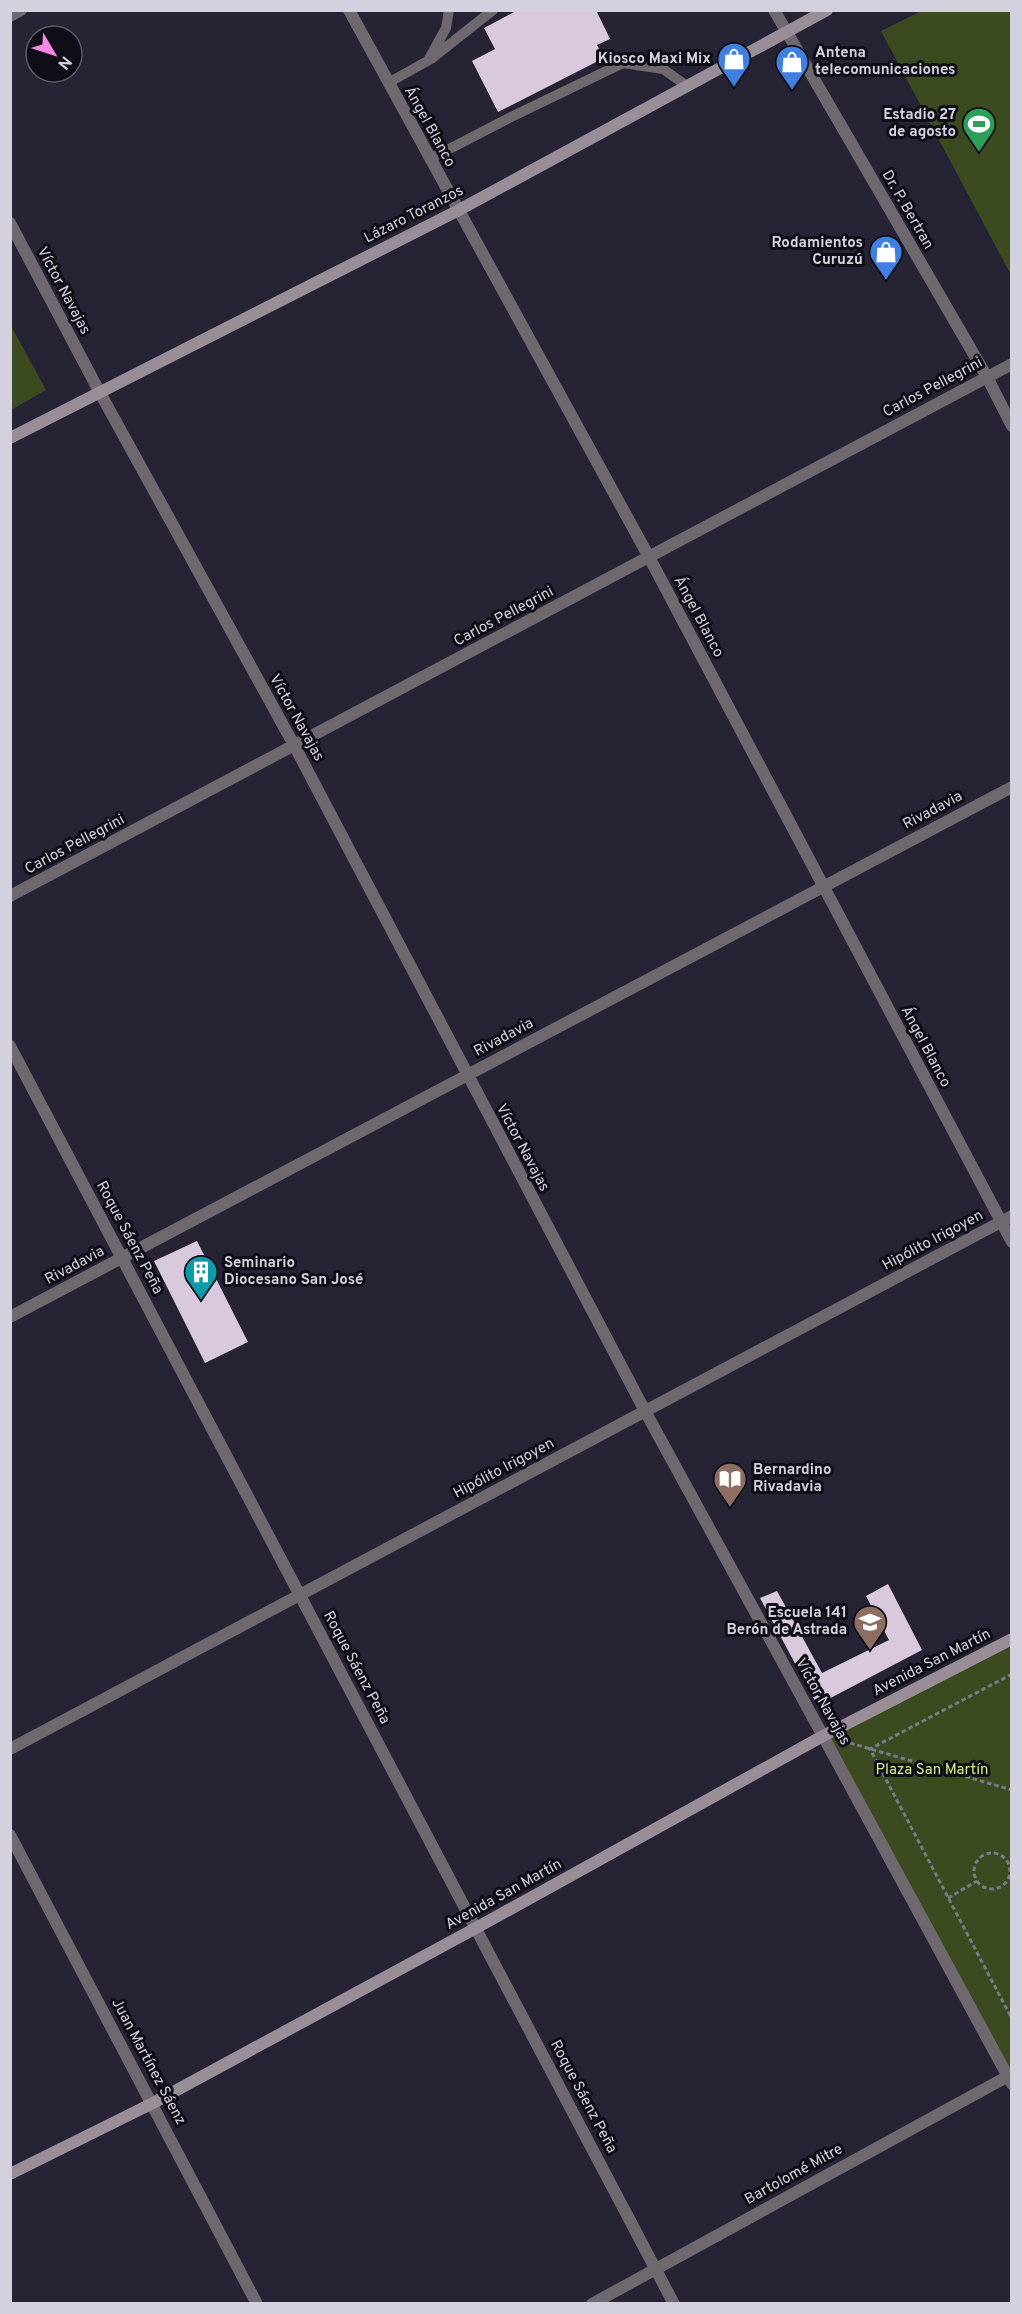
<svg xmlns="http://www.w3.org/2000/svg" width="1022" height="2314" viewBox="0 0 1022 2314" font-family="Overpass,sans-serif">
<style>
.green{fill:#3c4a20}
.building{fill:#d8c9dd}
.lines{fill:none;stroke-linecap:round;stroke-linejoin:round}
.path{stroke:#7b7988;stroke-width:3;stroke-dasharray:4.5 3;stroke-linecap:butt}
.service{stroke:#6f686f;stroke-width:10}
.minor{stroke:#6f686f;stroke-width:12}
.secondary{stroke:#998d98;stroke-width:12}
.labels{text-anchor:middle;dominant-baseline:central;stroke-width:6;stroke-linejoin:round;paint-order:stroke}
.poi-label{font-size:15px;font-weight:bold;fill:#d3d1dd;stroke:#0f0e16;text-anchor:end}
.street-label{font-size:15px;fill:#d3d1dd;stroke:#0f0e16}
.park-label{font-size:15px;fill:#cff08c;stroke:#0f0e16}
</style>
<rect width="100%" height="100%" fill="#262335"/>
<path class="green" d="M921,11H1011V275L881,31Z
M10,324L46,390L11,410H10Z
M1011,1639L1012,2074L823,1736Z"/>
<path class="building" d="M518,10H596L610,39L597,45L604,58L498,112L472,61L495,49L484,28Z
M197,1241L248,1342L205,1363L154,1261Z
M888,1584L922,1650L821,1703L814,1699L760,1598L777,1591L822,1673L889,1640L866,1596Z"/>
<g class="lines">
<path class="path" d="M1012,1674L870,1749L1012,2019
M843,1741L1012,1790
M974 1871a18 18 0 1 1 36 0a18 18 0 1 1-36 0Z
M948,1898L977,1881"/>
<path class="service" d="M429,59L446,28L449,10
M388,83L431,59L493,10
M430,159L511,117L623,63L663,69L687,86"/>
<path class="minor" d="M349,10L649,557L1012,1242
M774,10L987,377L1012,426
M10,16L21,10
M10,223L99,391L294,745L645,1411L823,1736L1012,2084
M10,896L1012,364
M10,1046L674,2304
M10,1317L1012,787
M10,1749L1012,1216
M10,1835L257,2304
M592,2304L1012,2074"/>
<path class="secondary" d="M10,438L459,210L827,10
M10,2174L153,2103L476,1928L823,1736L1012,1639"/>
</g>
<defs>
<g id="shop-pin" transform="scale(1.725)"><path d="M0 17L-7.5 6A9.5 9.5 0 1 1 7.5 6Z" fill="#3f7fe0" stroke="#0f0e16"/><path d="M-5-2.5h2.3a2.7 3.5 0 0 1 5.4 0H5L5.5 6h-11ZM-1.5-2.5h3a1.5 2.3 0 0 0-3 0Z" fill="#fff"/></g>
<g id="stadium-pin" transform="scale(1.725)"><path d="M0 17L-7.5 6A9.5 9.5 0 1 1 7.5 6Z" fill="#2e9e5b" stroke="#0f0e16"/><path d="M0-5a6.5 5 0 1 0 0 10a6.5 5 0 1 0 0-10ZM-3.5-1.8h7v3.6h-7Z" fill="#fff"/></g>
<g id="building-pin" transform="scale(1.725)"><path d="M0 17L-7.5 6A9.5 9.5 0 1 1 7.5 6Z" fill="#0f9aa8" stroke="#0f0e16"/><path d="M-4-6H4V6H1V3H-1V6H-4ZM-2.5-4.3h1.7v1.8h-1.7ZM.8-4.3h1.7v1.8H.8ZM-2.5-1h1.7V.8h-1.7ZM.8-1h1.7V.8H.8Z" fill="#fff"/></g>
<g id="library-pin" transform="scale(1.725)"><path d="M0 17L-7.5 6A9.5 9.5 0 1 1 7.5 6Z" fill="#8d6e63" stroke="#0f0e16"/><path d="M-6-4Q-3-5.5-.7-3.5V5Q-3 3-6 4ZM6-4Q3-5.5 .7-3.5V5Q3 3 6 4Z" fill="#fff"/></g>
<g id="school-pin" transform="scale(1.725)"><path d="M0 17L-7.5 6A9.5 9.5 0 1 1 7.5 6Z" fill="#8d6e63" stroke="#0f0e16"/><path d="M0-5L7-2L0 1L-7-2ZM-4 1L0 2.5L4 1V4Q0 6-4 4Z" fill="#fff"/></g>
</defs>
<g fill-rule="evenodd">
<use href="#shop-pin" x="734" y="59"/>
<use href="#shop-pin" x="792" y="62"/>
<use href="#stadium-pin" x="979" y="124"/>
<use href="#shop-pin" x="886" y="252"/>
<use href="#building-pin" x="201" y="1272"/>
<use href="#library-pin" x="730" y="1479"/>
<use href="#school-pin" x="870" y="1622"/>
</g>
<g class="labels">
<g class="poi-label">
<text x="815" y="53" text-anchor="start">Antena<tspan x="815" dy="17">telecomunicaciones</tspan></text>
<text x="711" y="59">Kiosco Maxi Mix</text>
<text x="956" y="115">Estadio 27<tspan x="956" dy="17">de agosto</tspan></text>
<text x="863" y="243">Rodamientos<tspan x="863" dy="17">Curuzú</tspan></text>
<text x="224" y="1263" text-anchor="start">Seminario<tspan x="224" dy="17">Diocesano San José</tspan></text>
<text x="753" y="1470" text-anchor="start">Bernardino<tspan x="753" dy="17">Rivadavia</tspan></text>
<text x="847" y="1613">Escuela 141<tspan x="847" dy="17">Berón de Astrada</tspan></text>
</g>
<g class="street-label">
<text transform="translate(429 127) rotate(61)">Ángel Blanco</text>
<text transform="translate(907 210) rotate(60)">Dr. P. Bertran</text>
<text transform="translate(414 215) rotate(-27)">Lázaro Toranzos</text>
<text transform="translate(63 291) rotate(62)">Víctor Navajas</text>
<text transform="translate(933 388) rotate(-28)">Carlos Pellegrini</text>
<text transform="translate(504 617) rotate(-28)">Carlos Pellegrini</text>
<text transform="translate(698 617) rotate(62)">Ángel Blanco</text>
<text transform="translate(296 718) rotate(61)">Víctor Navajas</text>
<text transform="translate(933 811) rotate(-28)">Rivadavia</text>
<text transform="translate(75 845) rotate(-28)">Carlos Pellegrini</text>
<text transform="translate(504 1038) rotate(-28)">Rivadavia</text>
<text transform="translate(925 1047) rotate(62)">Ángel Blanco</text>
<text transform="translate(522 1148) rotate(62)">Víctor Navajas</text>
<text transform="translate(129 1238) rotate(62)">Roque Sáenz Peña</text>
<text transform="translate(933 1241) rotate(-28)">Hipólito Irigoyen</text>
<text transform="translate(75 1266) rotate(-28)">Rivadavia</text>
<text transform="translate(504 1469) rotate(-28)">Hipólito Irigoyen</text>
<text transform="translate(932 1663) rotate(-27)">Avenida San Martín</text>
<text transform="translate(356 1668) rotate(62)">Roque Sáenz Peña</text>
<text transform="translate(822 1702) rotate(61)">Víctor Navajas</text>
<text transform="translate(504 1895) rotate(-29)">Avenida San Martín</text>
<text transform="translate(148 2062) rotate(62)">Juan Martínez Sáenz</text>
<text transform="translate(583 2097) rotate(62)">Roque Sáenz Peña</text>
<text transform="translate(794 2175) rotate(-29)">Bartolomé Mitre</text>
</g>
<g class="park-label">
<text x="932" y="1770">Plaza San Martín</text>
</g>
</g>
<rect width="1022" height="2314" fill="none" stroke="#d3d1dd" stroke-width="24"/>
<g transform="translate(54 54) rotate(129)"><circle r="28" fill="#0f0e16" stroke="#5d5c66" stroke-width="1.5"/>
<path d="M0-4.5L10 22L0 15L-10 22Z" fill="#fb86e5"/>
<text y="-9" font-size="16" font-weight="bold" text-anchor="middle" fill="#d3d1dd">N</text>
</g>
</svg>
